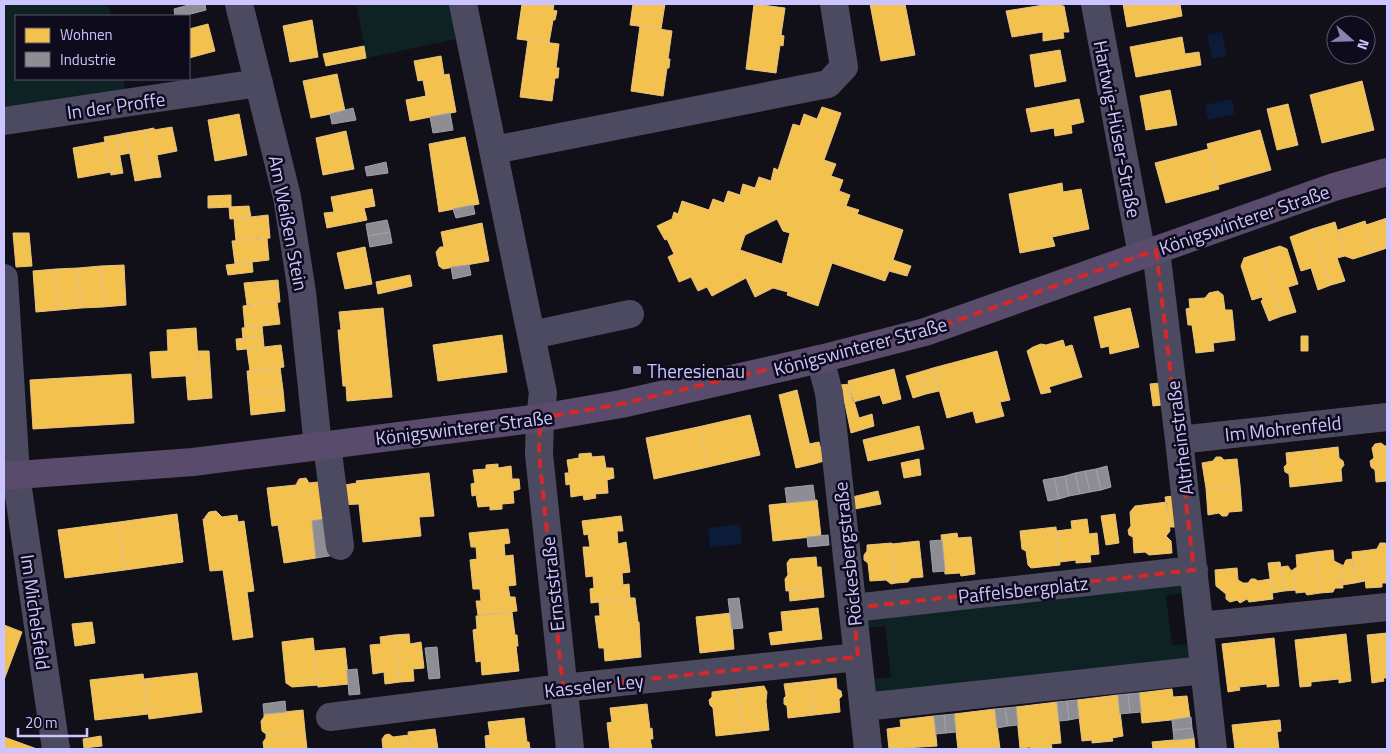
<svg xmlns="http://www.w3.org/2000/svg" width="1391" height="753" viewBox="0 0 1391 753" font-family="'Titillium Web',sans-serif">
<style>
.green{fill:#0e2223}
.water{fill:#0b1b38}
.homes{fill:#f2c14e;stroke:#e7c283;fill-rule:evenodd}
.industry{fill:#8d8d92;stroke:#a09eb3}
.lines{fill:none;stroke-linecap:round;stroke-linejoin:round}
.minor{stroke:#4b4a61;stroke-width:28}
.major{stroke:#584b6b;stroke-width:28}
.marked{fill:none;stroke:#d62828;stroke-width:4;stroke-dasharray:10 6;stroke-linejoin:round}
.poi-dot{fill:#8b85ae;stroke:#0e0b1c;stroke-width:2}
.labels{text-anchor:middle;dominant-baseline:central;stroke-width:5;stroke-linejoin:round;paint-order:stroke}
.street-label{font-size:19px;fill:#ccc5ff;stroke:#0e0b1c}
.poi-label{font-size:19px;fill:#ccc5ff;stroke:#0e0b1c;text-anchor:start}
</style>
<rect width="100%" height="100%" fill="#110f18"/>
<path class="green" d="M4,4H108L111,16H16V79H123L126,93L4,113Z
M356,4H454L461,38L367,58Z
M1170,579L1185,587L1186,593L1166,595L1172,645L1192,644L1190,656L1185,662L877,694L872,688L873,679L891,677L885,626L867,628L866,622L869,618Z"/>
<path class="water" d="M1222,32L1227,56L1212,59L1207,35Z
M1232,99L1235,114L1208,120L1205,105Z
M740,524L742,544L710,547L708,528Z"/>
<path class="homes" d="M522,4H554L553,10L557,11L555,20H553L549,43L517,39Z
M633,4H665L661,29L630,25Z
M754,4L785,8L781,35L784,36L783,46L780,45L776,73L746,69Z
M870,4H905L915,55L881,61Z
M1050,4H1061L1062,6H1064L1069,32H1063L1064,38L1043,41V32L1012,37L1006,11Z
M1123,4H1180L1182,16L1127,27Z
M312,20L318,57L290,62L283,26Z
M208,24L215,51L189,58V29Z
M640,26L672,31L668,59H670L669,68H667L663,96L631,91Z
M1182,37L1185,54L1199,52L1201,65L1136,77L1130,47Z
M528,40L559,44L556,68H559L558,78H555L552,101L520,97Z
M364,46L366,58L326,66L323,54Z
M1060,50L1066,81L1035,87L1030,55Z
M441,56L444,75L449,74L456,112L410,121L406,100L426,96L423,80L418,81L414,61Z
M337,74L345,111L311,118L303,81Z
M1362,81L1374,130L1322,143L1310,95Z
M1170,90L1177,125L1146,130L1140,96Z
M1079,99L1084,122L1071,125L1072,133L1055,136L1054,128L1031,132L1026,109Z
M1288,104L1298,145L1277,150L1267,109Z
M822,107L841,113L824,160L836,164L831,176L843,180L839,191L850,195L846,206L859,210L857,214L903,230L893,260L911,266L907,276L889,271L885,281L832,263L818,306L787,295L788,292L773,288L755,297L746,278L712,296L707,287L698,291L691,277L679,282L668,257L674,254L667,239L665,240L657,226L672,219L674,212L678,214L682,201L709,210L713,199L724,203L728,191L740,195L743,184L755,188L759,177L771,181L774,168L778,170L793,124L800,126L804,114L817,119ZM777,219L783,231L790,233L782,264L740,250L745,235Z
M239,114L247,155L215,161L208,120Z
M172,127L177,151L157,155L161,177L152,178L144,130L154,128V130Z
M144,130L152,178L135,181L126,133Z
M1260,130L1271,170L1218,185L1207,144Z
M346,131L354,169L323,175L316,138Z
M126,133L130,153L120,155L116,135Z
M116,135L123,173L111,175L104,137Z
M465,137L479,204L439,212L429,144Z
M105,142L111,172L78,178L73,148Z
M1208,149L1219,189L1166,203L1155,163Z
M1062,183L1063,192L1081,189L1089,229L1052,237L1055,246L1020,253L1009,194Z
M372,189L375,206L364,208L367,220L327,228L324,213L334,212L331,197Z
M231,195V207L208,208V196Z
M249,206L251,217L230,219L229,207Z
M268,215L270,238L236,241L234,219Z
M1387,218V248L1375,252L1366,225Z
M1365,221L1375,252L1353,259L1345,256L1338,230Z
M1335,222L1345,256L1337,258L1345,281L1331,285L1312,229Z
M482,223L489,261L443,269L439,266L436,252L440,247H444L441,232Z
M1312,229L1331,285L1318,290L1311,268L1301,271L1290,237Z
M13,233H29L32,266L16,267Z
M267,238L269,260L235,264L232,241Z
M1280,246L1287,249L1298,284L1288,287L1296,312L1282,316L1262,252Z
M365,247L372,284L345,289L337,253Z
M1262,252L1282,316L1269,321L1261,301L1263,300L1262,297L1252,300L1241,266L1244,258Z
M252,262L253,272L228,275L226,265Z
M124,265L126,305L103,307L101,266Z
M101,266L103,307L81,308L78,268Z
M78,268L81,308L59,310L56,269Z
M56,269L59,310L36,312L33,271Z
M410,275L412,286L378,294L376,282Z
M278,280L280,302L247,305L244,283Z
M1218,291L1223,295L1225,310H1232L1235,340L1213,343L1214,351L1196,353L1192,325H1188L1186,309L1190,308L1189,299L1205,298L1209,293Z
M277,302L280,324L245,328L243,306Z
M383,308L392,397L347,401L346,386H343L338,330H341L339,312Z
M1130,308L1139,347L1110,354L1109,346L1101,348L1094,317Z
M262,326L263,336L243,339L242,328Z
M196,328L199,375L152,378L150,352L168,351L167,330Z
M502,335L507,372L438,381L433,345Z
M263,336L264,347L237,350L236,339Z
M1301,336H1308V351H1301Z
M1063,340L1065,347L1072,345L1082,377L1049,387L1051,392L1041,394L1027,351L1033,347L1041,344L1046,345Z
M281,345L284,367L250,371L247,349Z
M198,351H209L212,398L188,400L186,376L199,375Z
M997,351L1010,400L1000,402L1004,416L976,423L973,411L947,418L933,368Z
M280,367L283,390L249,393L247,371Z
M933,368L939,391L926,394L920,372Z
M894,369L901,399L883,404L880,395L853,402L848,381Z
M920,372L926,394L913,398L906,376Z
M131,374L134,423L33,429L30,380Z
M1160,383L1162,405L1153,406L1150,384Z
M849,384L859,418L872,414L874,426L851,433L841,385Z
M283,390L285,411L251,415L249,393Z
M797,390L814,464L796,468L779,395Z
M750,415L760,455L708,467L698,427Z
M919,426L924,449L868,461L863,440Z
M698,427L708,467L654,479L646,438Z
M819,442L824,461L814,464L809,444Z
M1381,443L1385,446H1387V481L1376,482L1375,470L1371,467L1370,461L1374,458L1372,448L1375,444Z
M1338,447L1339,458L1343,461L1344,465L1341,469L1342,481L1316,484L1313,450Z
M1313,450L1316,484L1290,487L1289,474L1285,472L1284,467L1287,464L1286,453Z
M591,453L592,457L604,456L606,468H613L614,478L607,480L608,493L595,494L596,498L584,500L583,495L571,497L570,484L566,485L565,473H569L567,460L579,458V454Z
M1216,457H1221L1224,460L1237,459L1240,485L1206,488L1202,463L1213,461Z
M919,459L921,475L904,478L901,463Z
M498,464V468L511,466L512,479H519L520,489L513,491L514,503L502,504V509L490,510V506L478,507L476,495L472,496L471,484L475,483L473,470L486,469V465Z
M429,473L434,516L419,517L421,536L363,542L359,504L340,505L338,486L357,483L356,481Z
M306,478L309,483L327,481L331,518L312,521L316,558L284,563L278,525L272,526L267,488L296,485L299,479Z
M1240,485L1242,511L1229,512L1227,516H1222L1219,513L1208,515L1206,488Z
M878,491L881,504L855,509L852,497Z
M1173,496L1179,527H1170L1165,497Z
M817,500L821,536L773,541L769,505Z
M1167,502L1170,531L1166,536L1171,541L1172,553L1149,555L1145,552L1134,553L1133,537L1129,535L1128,530L1131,526L1130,512L1135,506Z
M216,511L222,517L237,515L238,522L244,521L254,591L247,592L253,637L233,640L223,570L210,571L203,519H205V517L209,512Z
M177,514L183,562L125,570L119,522Z
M1115,514L1119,543L1106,545L1101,516Z
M621,516L623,531H617L618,544L626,542L630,572L622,573L623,585L629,584L630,598L591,603L590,589L594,588L593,576L586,577L583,547H590L588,534L584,535L582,521Z
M1087,519L1089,534L1097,533L1099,554L1090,555L1091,562L1076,563V560L1060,562L1056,531L1072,529L1071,521Z
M119,522L125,570L65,578L58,530Z
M1056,527L1060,565L1031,568L1028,565L1026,551L1022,549L1020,531Z
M508,529L510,543L504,544L505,556L513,555L516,585L508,586L510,597H515L517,611L478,615L476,601H481L480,589H473L470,560L477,559L476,547H471L469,533Z
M957,533L958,538L971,537L975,574L961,576L960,573L945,574L941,535Z
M919,541L923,577L911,578L908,582L896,583L892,544Z
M892,543L896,583L891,584L886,580L870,581L868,563L864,560V555L867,551V545Z
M1380,543H1385L1387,544V583H1382V587L1366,588L1362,551L1377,549Z
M1333,550L1334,561L1344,566L1341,571L1343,588H1335L1333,592L1320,593L1316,552Z
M1362,551L1365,581L1355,583L1352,552Z
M1316,552L1320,593L1307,595L1305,592L1296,593L1295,577L1291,571L1297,567L1296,555Z
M816,557L817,567H821L823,587L786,591L785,579L788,575L787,563L790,559Z
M1352,559L1355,583L1342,585L1341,571L1346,560Z
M1280,562L1284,591L1272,593L1268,563Z
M1288,566L1295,577L1296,590L1284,591L1281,567Z
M1237,568L1238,580L1243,583H1248L1251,579H1255L1258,581L1270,579L1273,599L1249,602L1247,599L1240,603L1237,600L1230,602L1226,599V594L1216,586L1215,570Z
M823,587L824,597L790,601L789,591Z
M630,598H635L638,622H639L641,657L605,661L604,648H599L595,616H600L599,602Z
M818,608L822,639L771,645L769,633L783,631L781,612Z
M512,612L515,635H517L518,646H516L519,671L482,675L481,661L476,662L473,630L477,629L476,616Z
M731,613L734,649L700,653L696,617Z
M92,622L95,643L75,646L72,624Z
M4,625L22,632L4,680Z
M1387,633V678H1383L1384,681L1372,683L1367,635Z
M409,634L410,644L421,642L424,668L413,669L414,681L400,682L394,635Z
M1346,634L1351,681L1339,683V679L1311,682V686L1300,687L1295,640Z
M394,635L400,682L385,684L384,672L373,674L370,645L381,644L380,637Z
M313,638L318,685L292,687L286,683L282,642Z
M1274,638L1279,686L1267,687V684L1239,687L1240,690L1228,692L1222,644Z
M345,648L349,684L318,687L314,651Z
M197,673L202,712L149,719L144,679Z
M143,674L148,714L95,720L90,680Z
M836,678L837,689L841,691L842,696L839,699L840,712L814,715L811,681Z
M811,681L814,715L788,718L787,706L784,704V698L786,696L784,684Z
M764,686L767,692L766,701L769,730L743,733L738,689Z
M738,689L743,733L716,736L713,708L710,705L709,700L712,697V692Z
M1172,689L1173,697L1187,696L1190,718L1142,723L1139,693Z
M1118,695L1123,736L1112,738L1113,741L1092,743V740L1082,741L1077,700Z
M1057,702L1061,743L1051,744L1052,748L1043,749H1031L1030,747L1020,748L1016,707Z
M647,704L650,729L652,728L653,739H650L652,749H610L607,723L612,722L610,708Z
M995,709L1000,749H958L954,714Z
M303,710L305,731L266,736V734L262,731L261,721L264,717V714Z
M934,716L937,746L889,749L887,729L901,727L900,720Z
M524,718L527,742H529L530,749H486L485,736L490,735L488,722Z
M1280,720L1281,731L1277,732L1279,749H1235L1232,725Z
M435,729L438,749H410L408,732Z
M305,731L307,749H264L263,742L266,738V736Z
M389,734L393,737L409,735L410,749H383L382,739L385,735Z
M101,736L102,746L84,748L83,739Z
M4,737L37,749H4Z
M1194,738L1195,749H1153L1152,742Z"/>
<path class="industry" d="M192,4H205L206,10L183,16H175L174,9Z
M353,108L356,120L332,124L330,114Z
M450,113L453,130L433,133L430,117Z
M386,162L388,173L367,176L365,167Z
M473,205L475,214L456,218L453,209Z
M387,220L390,232L368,236L366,224Z
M390,232L392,243L370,247L368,236Z
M469,265L471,275L453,279L451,267Z
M1107,466L1111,487L1101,490L1096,469Z
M1096,469L1101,490L1090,492L1085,471Z
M1085,471L1090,492L1080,494L1075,473Z
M1075,473L1080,494L1069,496L1065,476Z
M1065,476L1069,496L1059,499L1054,478Z
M1054,478L1059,499L1048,501L1043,480Z
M813,485L815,500L787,503L785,488Z
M329,518L335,555L316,558L312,521Z
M828,535L829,545L808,547L807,537Z
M942,540L945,571L933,572L930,541Z
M739,598L743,628L732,629L728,599Z
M437,647L440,678L429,679L425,648Z
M357,669L360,694L349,695L347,670Z
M1139,693L1141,712L1130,713L1128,694Z
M1128,694L1130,713L1120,714L1118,695Z
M1077,700L1079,718L1069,720L1067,701Z
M285,701L286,712L264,714L263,704Z
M1067,701L1069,720L1059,721L1057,702Z
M1016,707L1018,725L1008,726L1005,708Z
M1005,708L1008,726L997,728L995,709Z
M954,714L956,732L946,733L944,715Z
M944,715L946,733L936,734L934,716Z
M1191,717L1192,728L1173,730L1172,720Z
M1192,728L1194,738L1174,740L1173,730Z"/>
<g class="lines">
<path class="minor" d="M239,4L287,197L302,292L318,446
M463,4L543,393L540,418L539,454L570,749
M1095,4L1142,255
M4,121L259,83
M494,150L828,84L844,67L834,4
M1156,250L1179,440L1213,749
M4,278L16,475L56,749
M532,335L630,314
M820,359L829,393L868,749
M1179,440L1387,417
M327,445L340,546
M853,608L1194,570
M1200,626L1387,607
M864,707L1204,670
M330,717L563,688L858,657"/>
<path class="major" d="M4,476L193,462L540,418L621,404L820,359L925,332L1334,187L1387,172"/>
</g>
<path class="marked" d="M1156,250L1194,570L853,608L858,657L563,688L539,454L540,418L621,404L925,332Z"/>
<rect class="poi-dot" x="632" y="365" width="10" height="10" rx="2.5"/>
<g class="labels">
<g class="street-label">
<text transform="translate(116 105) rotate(-8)">In der Proffe</text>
<text transform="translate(1118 129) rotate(79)">Hartwig-Hüser-Straße</text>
<text transform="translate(1244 219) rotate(-19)">Königswinterer Straße</text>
<text transform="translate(289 223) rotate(79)">Am Weißen Stein</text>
<text transform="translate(860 346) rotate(-15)">Königswinterer Straße</text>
<text transform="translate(464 427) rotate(-7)">Königswinterer Straße</text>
<text transform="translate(1283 428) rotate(-6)">Im Mohrenfeld</text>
<text transform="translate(1179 438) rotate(-97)">Altrheinstraße</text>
<text transform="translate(847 554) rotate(-96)">Röckesbergstraße</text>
<text transform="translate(552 584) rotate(-96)">Ernststraße</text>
<text transform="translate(1023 589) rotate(-6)">Paffelsbergplatz</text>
<text transform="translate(36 612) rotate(82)">Im Michelsfeld</text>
<text transform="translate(594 685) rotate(-6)">Kasseler Ley</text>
</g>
<g class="poi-label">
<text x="647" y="370">Theresienau</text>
</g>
</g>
<rect width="1391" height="753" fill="none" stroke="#ccc5ff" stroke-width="10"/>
<rect x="15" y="15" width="175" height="65" fill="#0e0b1c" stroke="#5a5577"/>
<rect x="25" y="28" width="25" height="15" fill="#f2c14e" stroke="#5a5577"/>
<text x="60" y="40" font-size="15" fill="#ccc5ff">Wohnen</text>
<rect x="25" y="52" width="25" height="15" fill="#8d8d92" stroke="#5a5577"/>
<text x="60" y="65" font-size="15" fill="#ccc5ff">Industrie</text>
<g transform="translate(1351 40) rotate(110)"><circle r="24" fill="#0e0b1c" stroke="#5a5577"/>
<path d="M0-4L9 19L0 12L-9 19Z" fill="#8b85ae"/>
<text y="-8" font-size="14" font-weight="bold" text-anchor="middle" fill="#ccc5ff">N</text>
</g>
<path d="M18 728v8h69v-8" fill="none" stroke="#ccc5ff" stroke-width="2.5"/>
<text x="25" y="728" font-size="15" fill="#ccc5ff" stroke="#0e0b1c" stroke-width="4" paint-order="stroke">20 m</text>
</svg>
